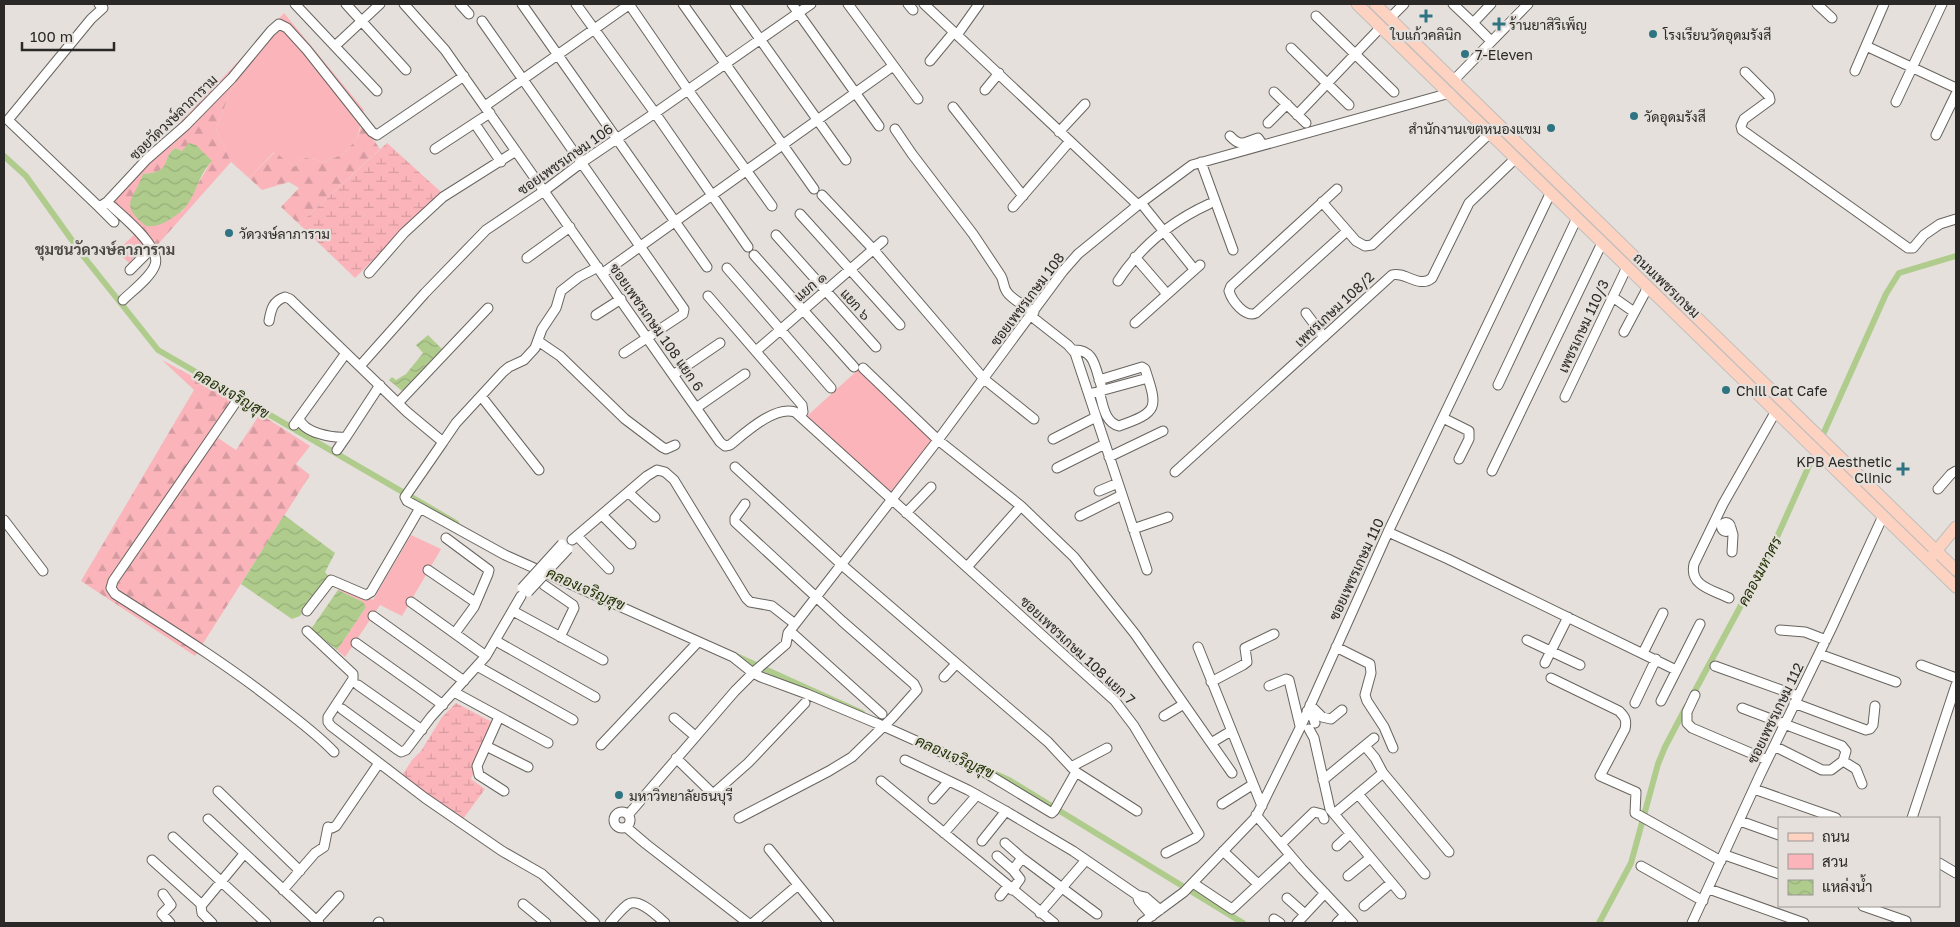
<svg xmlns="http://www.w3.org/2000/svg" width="1960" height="927" viewBox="0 0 1960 927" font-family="'Golos Text',Sarabun,sans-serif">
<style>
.green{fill:#fab4ba}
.forest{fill:url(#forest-firs);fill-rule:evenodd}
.wetland{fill:url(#wetland-marsh)}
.water{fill:url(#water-waves)}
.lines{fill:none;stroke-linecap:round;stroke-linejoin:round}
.canal{stroke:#afcc8d;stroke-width:6}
.minor-casing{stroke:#68645f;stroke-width:11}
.major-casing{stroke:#bfbfbe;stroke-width:13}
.minor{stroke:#fff;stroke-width:9}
.major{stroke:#fed2c1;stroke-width:11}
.minor-bridge-casing{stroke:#68645f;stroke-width:11;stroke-linecap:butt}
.minor-bridge{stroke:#fff;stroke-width:9}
.poi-dot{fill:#2f7483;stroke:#e5e0db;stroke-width:2}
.labels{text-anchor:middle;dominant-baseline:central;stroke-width:4.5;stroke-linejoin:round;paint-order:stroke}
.poi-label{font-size:14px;fill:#2b2927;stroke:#e5e0db;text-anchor:start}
.street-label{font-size:14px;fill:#2b2927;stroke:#e5e0db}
.neighbourhood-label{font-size:15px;font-weight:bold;fill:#4c4843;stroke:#e5e0db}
.water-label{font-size:15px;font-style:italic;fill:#223406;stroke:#e5e0db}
</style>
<defs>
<pattern id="forest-firs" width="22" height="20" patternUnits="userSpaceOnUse" patternTransform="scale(1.25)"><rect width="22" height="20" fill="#fab4ba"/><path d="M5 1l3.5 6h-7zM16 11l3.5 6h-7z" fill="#d69ba0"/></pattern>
<pattern id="wetland-marsh" width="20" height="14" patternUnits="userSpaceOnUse" patternTransform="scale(1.25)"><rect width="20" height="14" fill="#fab4ba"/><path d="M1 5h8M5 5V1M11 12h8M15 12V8" fill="none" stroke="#d69ba0"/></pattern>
<pattern id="water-waves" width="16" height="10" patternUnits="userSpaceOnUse" patternTransform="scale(1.25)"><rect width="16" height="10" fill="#afcc8d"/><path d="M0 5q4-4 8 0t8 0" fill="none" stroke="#97af7a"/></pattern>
</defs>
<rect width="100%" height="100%" fill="#e5e0db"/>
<path class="green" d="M284,13L364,110L357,139L343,154L325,162L303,157L294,167L274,152L249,178L231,162L216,130L230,92L256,63L254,45Z
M134,235L145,246L129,263L117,251Z
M859,369L933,439L890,493L807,416Z
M411,535L441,549L402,616L380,605L345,657L337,650L366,607L363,602L338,590L340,588L373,600Z"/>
<path class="forest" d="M254,45L256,63L230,92L216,130L231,162L152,251L104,202ZM175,148L210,163L182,212L142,179L143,174C173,172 160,160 175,148Z
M362,124L380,149L299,224L281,207L299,188L289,182L262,190L249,178L275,152L294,167L303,157L325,162L343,154L357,139Z
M162,360L240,402L218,438L236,450L260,414L310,446L296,464L310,475L195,656L81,581L194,390Z"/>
<path class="wetland" d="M387,143L441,192L355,278L299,224Z
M456,703L494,723L471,779L485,789L463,819L401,777L412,760L421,751L442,717Z"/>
<path class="water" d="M189,143L196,145L212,161C194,179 198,203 172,218C163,224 156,227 146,226C117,203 135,199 143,174C173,172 160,160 175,148L182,151Z
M428,335L442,349L402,391L389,380L392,377L396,380L406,374L423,353L416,345Z
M284,515L335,553L325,572L330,578L300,616L292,619L241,584Z
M338,590L363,602L366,607L337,650L311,629Z"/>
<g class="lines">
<path class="canal" d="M4,156L26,176L84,257L158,350L456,523
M734,655L862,713
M1691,698L1773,546L1886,294L1899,273L1956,256
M991,772L1009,780L1243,923
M1599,923L1631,863L1658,764L1665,747L1686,707"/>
<g class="minor-casing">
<path id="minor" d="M99,4L103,8L91,19L8,120L99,207L107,202L147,159L186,125L232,78L271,31L279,24L287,28L307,50L372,132L377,135L464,76
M295,4L377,91
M346,4L406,70
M404,4L445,50L720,442L725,446L730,445C745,433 775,405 795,412L1115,701L1134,726L1199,834L1195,838L1166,853
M460,4L469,14
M522,4L707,267
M576,4L655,113L748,247
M629,4L688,90L772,206
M683,4L814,189
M735,4L846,160
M792,4L879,126
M848,4L918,99
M908,4L913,10
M924,4L1138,205
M1453,4L1473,23L1491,4
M1817,4L1832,18
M1316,16L1394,92
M1390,18L1404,4
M482,21L684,309L683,314L624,353
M1473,23L1491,41
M957,35L979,4
M335,46L380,4
M1866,46L1956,88
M1291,48L1349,105
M930,61L954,32
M1855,71L1884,4
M1745,72L1769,96L1770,100L1744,119L1741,126L1742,130L1908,248H1913L1924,235L1940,224L1956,219
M1453,81L1528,4
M985,90L999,73
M1274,92L1306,123
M1896,102L1942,4
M485,106L630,4
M953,107L1023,196
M1297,115L1381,27
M1268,123L1287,104
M475,124L501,162
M895,129L912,154L973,234L1001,276C1004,281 1003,287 1007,292C1012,300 1026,306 1034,312
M1059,132L1085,104
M1936,135L1956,94
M1230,136C1241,148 1244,142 1258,138L1263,145
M435,149L490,113
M1201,162L1233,250
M1337,189L1231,286L1229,291C1232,301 1245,318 1256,313L1347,231
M822,195L873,249L984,379L1034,419
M107,202C120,214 162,247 155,265C151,277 132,291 123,300
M1322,202L1356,241L1365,246L1372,245L1490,133
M1141,203L1194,269
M99,207L114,222
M1013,207L1070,141
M800,214L900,325
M776,235L876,347
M754,255L854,367
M1135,257L1167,294
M527,258L570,227
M727,268L831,388
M130,270L152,248
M369,273L404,233L443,197L516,151
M603,273L893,66
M1118,281C1140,247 1172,221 1209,204
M708,296L802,405L803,412L800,416
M1617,300L1634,312
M1306,313L1324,337
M596,315L621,299
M1031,316L1068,345L1075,353L1147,570
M269,321C271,309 273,301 285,297L290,299L407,412L443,442L456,423L503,372L509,367L524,360L535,348L542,329L556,308L561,291L579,277L598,267
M1135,323L1200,265
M1624,332L1648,287
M538,341L560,356L625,419L662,447L666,449L675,445
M1073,350C1095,349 1095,368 1101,385
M756,351L883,241
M360,366L425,293L486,230L544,191L581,163L655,113L811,4
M863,368L938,440L1021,506L1074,557L1135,634L1232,773
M673,375L720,343
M1498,385L1577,218
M1099,391C1103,404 1104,422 1119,426C1159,412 1158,408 1145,369L1142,367L1099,380
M1093,393L1148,378
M481,396L539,470
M1565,397L1627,267
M236,402L113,581L111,588L115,594C170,629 225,663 276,703C296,719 316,733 334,752
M398,403L488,308
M696,408L745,374
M299,418C303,433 332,438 346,437L380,385
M1443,418L1469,431V439L1459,459
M294,425L346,353
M1053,439L1096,417
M337,450L346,437
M1109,457L1163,431
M735,467L842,565L1048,742L1076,772L1137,811
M1057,468L1105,444
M1492,471L1602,243
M1175,472L1392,275C1405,271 1419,289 1432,278L1469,203L1516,158
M1938,489L1951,474L1956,471
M1099,491L1118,483
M628,492L655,517
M420,508L505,555L733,657L753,673L761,677L807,694L883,726L981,770L1052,813
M906,513L931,487
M602,515L631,544
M1080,516L1122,495
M4,520L43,571
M1721.5 527a4.5 4.5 0 1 1 9 0a4.5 4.5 0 1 1-9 0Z
M1731,528L1733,535L1732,552
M1133,529L1168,517
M1388,532L1448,559L1676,670
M577,536L609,569
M446,538L489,570L488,574L474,607L455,633
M572,540L647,476L657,470L665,472L674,480L746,598L750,602L772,606L795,624
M967,567L1021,506
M428,570L475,602
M544,585L573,605L574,608L560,637
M1729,598C1713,590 1689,586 1694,564L1723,504L1776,411
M411,602L486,656
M307,611L331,580L366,595L371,592L420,508L407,501L405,497L443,442
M513,611L603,660
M373,616L464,681
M1780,630L1805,632L1826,640
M307,631L353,674V679L328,717V722L331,726L425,798L502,851L542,874L595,923
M790,631L882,714
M1527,640L1580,665
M496,641L595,697
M356,643L443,705
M1198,647L1262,806
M1336,647L1370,664L1371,673L1365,695L1367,701L1384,727L1393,748
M1643,653L1663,613
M1819,654L1896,682
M1545,663L1568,617
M1921,665L1956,678
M477,666L573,720
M1715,666L1798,696
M944,677L956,664
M1551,678L1619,711C1625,717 1627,720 1625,729L1600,776L1636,792L1635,813L1721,861
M1211,682L1243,665L1247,662L1245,648L1274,634
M358,685L422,730
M1269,686L1286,679L1289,680L1300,726
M454,692L548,743
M1695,695L1687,712V723L1692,728L1767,760
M1661,701L1700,624
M1635,703L1656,659
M1794,703L1866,730L1870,729L1873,725L1875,706
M1310,705L1322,717L1331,719L1342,710
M1742,708L1842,746L1846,751L1843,761L1856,769L1862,784
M342,709L398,750L401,752L406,750L431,717L486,656L521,596
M1307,711L1313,717L1315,723
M1164,716L1184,704
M499,717L477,766L479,775L504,791
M674,718L695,736
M1309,729L1314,738L1330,809L1401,894
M1211,743L1231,731
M601,745L698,642
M486,746L528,767
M1365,746L1375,758L1383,773L1449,852
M1774,746L1822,770H1831L1843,761
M676,758L713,794L748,763L805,703
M905,760L968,790L1009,813L1073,851L1137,895
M1071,767L1107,748
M1323,780L1374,738
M881,781L1054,923
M1754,789L1836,818
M218,791L300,871
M1358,794L1425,874
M933,799L949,781
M1222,804L1252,785
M1054,811L1076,772
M614 820a8 8 0 1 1 16 0a8 8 0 1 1-16 0Z
M1334,814L1383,773
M628,815L735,691L755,671L786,644L788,633L792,628L938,440L1063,271L1078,254L1138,205L1192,165L1450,93
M1256,815L1302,869L1353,923
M739,818L829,771L852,757L892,718L917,690L914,684L842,621L735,522V518L745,504
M1912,818L1956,685
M208,819L319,923
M1740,821L1779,835
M626,827L646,844L748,923
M944,833L977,795
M173,837L266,923
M982,841L1006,811
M1005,843L1022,858
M1281,844L1314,812L1322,814L1324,819
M1337,846L1350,834
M769,849L829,923
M1223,851L1258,884
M1725,855L1779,874
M997,856L1013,870
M152,860L202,905
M1939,863L1956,873
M1641,866L1703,901
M1348,876L1370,858
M1193,883L1232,909L1290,855
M1709,889L1804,923
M283,890L315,853L324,847L328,827L332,828L336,826L379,763
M1012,890L1020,879L1013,870L1022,858L1097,914
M163,894L171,905L162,914L170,923
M1000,896L1008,886
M1287,898L1305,914
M523,904L546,923
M1364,906L1391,883
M1863,906L1906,921
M1040,913L1086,860
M1152,916L1139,901L1137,895L1145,897L1160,910
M1274,919L1280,923
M316,921L339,896
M212,923L202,913L201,906L244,854
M378,923L379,922
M610,923C615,917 621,910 627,905C638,896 657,916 665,923
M753,923L798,885
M1142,923L1184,892L1256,817L1301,726L1388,532L1551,192
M1297,923L1325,893
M1337,923L1345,915
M1692,923L1760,775L1832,627L1883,516"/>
</g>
<g class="major-casing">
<path id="major" d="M1357,4L1956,587
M1375,4L1956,570
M1932,556L1956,527"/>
</g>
<use href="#minor" class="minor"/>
<use href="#major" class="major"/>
<g class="minor-bridge-casing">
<path id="minor-bridge" d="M522,588L562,544
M528,592L568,549"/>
</g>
<use href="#minor-bridge" class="minor-bridge"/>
</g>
<g class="poi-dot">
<path d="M1423.5 8.5h5v5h5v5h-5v5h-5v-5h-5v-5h5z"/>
<path d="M1496.5 16.5h5v5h5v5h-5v5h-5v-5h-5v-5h5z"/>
<circle cx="1653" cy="34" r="5"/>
<circle cx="1465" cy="54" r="5"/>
<circle cx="1634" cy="116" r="5"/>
<circle cx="1551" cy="128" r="5"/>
<circle cx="229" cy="233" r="5"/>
<circle cx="1726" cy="390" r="5"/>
<path d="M1900.5 461.5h5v5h5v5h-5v5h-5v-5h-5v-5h5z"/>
<circle cx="619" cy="795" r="5"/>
</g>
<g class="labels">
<g class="poi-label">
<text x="1509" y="24">ร้านยาสิริเพ็ญ</text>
<text x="1426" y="34" text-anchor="middle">ใบแก้วคลินิก</text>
<text x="1663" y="34">โรงเรียนวัดอุดมรังสี</text>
<text x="1475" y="54">7-Eleven</text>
<text x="1644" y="116">วัดอุดมรังสี</text>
<text x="1541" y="128" text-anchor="end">สำนักงานเขตหนองแขม</text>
<text x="239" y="233">วัดวงษ์ลาภาราม</text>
<text x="1736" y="390">Chill Cat Cafe</text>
<text x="1892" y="461" text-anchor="end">KPB Aesthetic<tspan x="1892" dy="16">Clinic</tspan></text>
<text x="629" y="795">มหาวิทยาลัยธนบุรี</text>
</g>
<g class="street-label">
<text transform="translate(173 117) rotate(-44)">ซอยวัดวงษ์ลาภาราม</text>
<text transform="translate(565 159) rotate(-35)">ซอยเพชรเกษม 106</text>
<text transform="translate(1667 285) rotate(44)">ถนนเพชรเกษม</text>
<text transform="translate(810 286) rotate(-41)">แยก ๑</text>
<text transform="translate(1027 299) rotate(-53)">ซอยเพชรเกษม 108</text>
<text transform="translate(856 304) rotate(48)">แยก ๖</text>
<text transform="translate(1334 309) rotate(-43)">เพชรเกษม 108/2</text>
<text transform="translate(1583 326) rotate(-65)">เพชรเกษม 110/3</text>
<text transform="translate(657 327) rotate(55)">ซอยเพชรเกษม 108 แยก 6</text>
<text transform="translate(1356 569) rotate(-65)">ซอยเพชรเกษม 110</text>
<text transform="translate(1078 650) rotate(43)">ซอยเพชรเกษม 108 แยก 7</text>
<text transform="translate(1775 713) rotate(-64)">ซอยเพชรเกษม 112</text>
</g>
<g class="neighbourhood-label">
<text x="105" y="249">ชุมชนวัดวงษ์ลาภาราม</text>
</g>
<g class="water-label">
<text transform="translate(232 393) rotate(30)">คลองเจริญสุข</text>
<text transform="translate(1759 571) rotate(-62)">คลองมหาศร</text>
<text transform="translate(586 588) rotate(24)">คลองเจริญสุข</text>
<text transform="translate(955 756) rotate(24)">คลองเจริญสุข</text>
</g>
</g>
<rect width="1960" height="927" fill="none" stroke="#2b2927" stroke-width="10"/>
<rect x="1778" y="817" width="162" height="90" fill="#e5e0db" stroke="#9b9793"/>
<rect x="1788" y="833" width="25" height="8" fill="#fed2c1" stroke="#9b9793"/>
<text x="1822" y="842" font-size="15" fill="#2b2927">ถนน</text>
<rect x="1788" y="854" width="25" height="15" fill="#fab4ba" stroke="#9b9793"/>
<text x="1822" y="867" font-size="15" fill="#2b2927">สวน</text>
<rect x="1788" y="880" width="25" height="15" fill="url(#water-waves)" stroke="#9b9793"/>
<text x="1822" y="892" font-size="15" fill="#2b2927">แหล่งน้ำ</text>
<path d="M22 42v8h92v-8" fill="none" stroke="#2b2927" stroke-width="2.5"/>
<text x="30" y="42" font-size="15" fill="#2b2927" stroke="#e5e0db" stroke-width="4" paint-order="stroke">100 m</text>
</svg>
